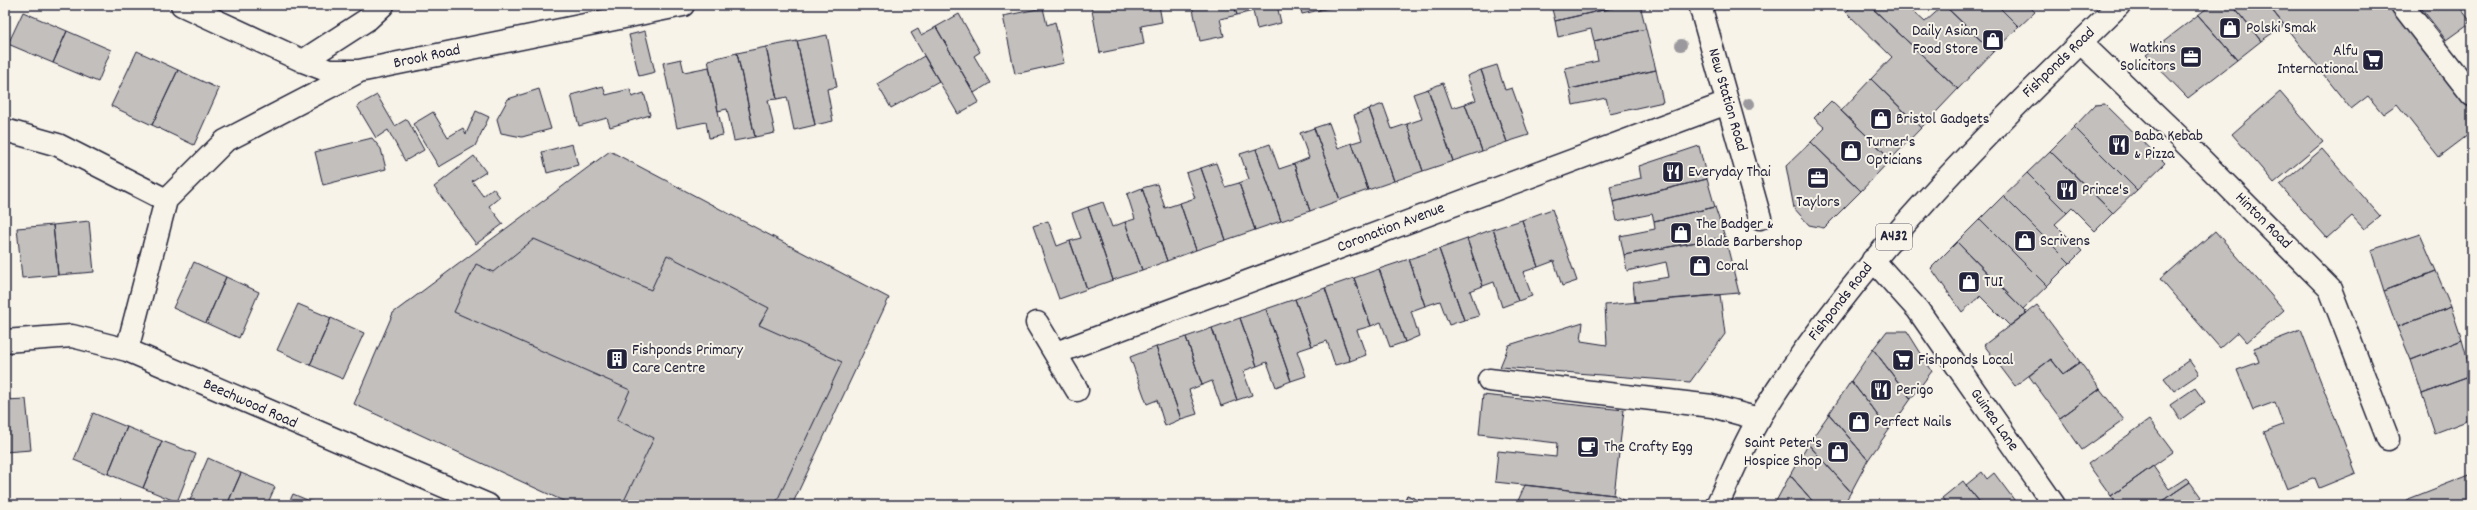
<svg xmlns="http://www.w3.org/2000/svg" width="2477" height="510" viewBox="0 0 2477 510" font-family="Dekko,sans-serif">
<style>
.building{fill:#c2bfbd;stroke:#22223b}
.lines{fill:none;stroke-linecap:round;stroke-linejoin:round}
.minor-casing{stroke:#22223b;stroke-width:25}
.major-casing{stroke:#22223b;stroke-width:25}
.minor{stroke:#f7f3e8;stroke-width:22}
.major{stroke:#f7f3e8;stroke-width:22}
.tree{fill:#9b999d}
.labels{text-anchor:middle;dominant-baseline:central;stroke-width:4;stroke-linejoin:round;paint-order:stroke}
.shield{fill:#f7f3e8;stroke:#62616f;stroke-width:1}
.shield-label{font-size:15px;font-weight:bold;fill:#22223b}
.poi-label{font-size:16px;fill:#22223b;stroke:#f7f3e8;text-anchor:start}
.street-label{font-size:16px;fill:#22223b;stroke:#f7f3e8}
</style>
<rect width="100%" height="100%" fill="#f7f3e8"/>
<filter id="ink" filterUnits="userSpaceOnUse"><feTurbulence type="fractalNoise" baseFrequency=".025" numOctaves="2"/><feDisplacementMap in="SourceGraphic" scale="8" xChannelSelector="R" yChannelSelector="G"/><feConvolveMatrix kernelMatrix="1 2 1 2 8 2 1 2 1" color-interpolation-filters="sRGB"/></filter>
<g filter="url(#ink)">
<path class="building" d="M1091,5H1159L1162,22L1141,26L1144,44L1100,53Z
M1192,5H1234L1237,15L1220,19L1224,36L1200,41Z
M1234,5H1277L1281,23L1257,29L1253,11L1237,15Z
M1300,5H1319L1320,10L1302,14Z
M1319,5H1339V6L1320,10Z
M1551,5H1625L1555,21Z
M1625,5H1640L1646,29L1594,41L1591,29L1558,37L1555,21Z
M1853,5H1869L1958,89L1921,128L1871,79L1892,57L1846,12Z
M1869,5H1906L1925,22L1944,5L1993,52L1958,89Z
M1944,5H1997L2019,27L1993,52Z
M1997,5H2028L2035,12L2019,27Z
M2211,5H2232L2261,41L2237,60L2198,15Z
M2232,5H2268L2284,25L2261,41Z
M2268,5H2390L2472,108V132L2439,157L2397,104L2383,114L2368,96L2351,109Z
M2419,5H2458L2471,22L2446,40Z
M1043,8L1047,25L1055,22L1064,63L1015,74L1003,16Z
M23,12L67,31L53,63L8,44Z
M959,14L980,52L974,56L990,83L974,93L936,27Z
M2198,15L2237,60L2188,98L2146,55Z
M936,27L979,102L958,114L911,33L918,29L921,35Z
M1646,29L1656,70L1570,89L1565,68L1598,61L1594,41Z
M67,31L111,50L98,82L53,63Z
M645,31L655,72L639,76L629,35Z
M827,35L837,87L827,89L833,121L815,125L797,41Z
M797,41L815,125L794,130L787,97L777,99L766,47Z
M766,47L777,99L768,100L775,133L755,137L737,53Z
M137,51L178,70L152,125L111,106Z
M737,53L755,137L734,141L727,109L718,111L708,60Z
M924,56L939,81L891,108L877,84Z
M681,59L684,72L709,67L723,135L709,138L706,122L677,128L663,63Z
M1497,65L1505,90L1512,88L1529,135L1507,142L1481,70Z
M178,70L219,89L194,145L152,125Z
M1481,70L1507,142L1482,151L1465,104L1476,100L1467,76Z
M1656,70L1663,102L1610,114L1606,98L1573,105L1570,89Z
M1871,79L1921,128L1891,159L1841,111Z
M1443,83L1452,108L1465,104L1482,151L1453,161L1428,89Z
M603,86L606,95L630,89L632,97L644,93L650,115L610,127L607,118L579,126L571,95Z
M539,89L551,129L522,137L501,133L497,119L508,99Z
M1428,89L1453,161L1423,171L1407,124L1422,119L1413,94Z
M2280,92L2323,142L2274,183L2232,134Z
M377,95L395,126L407,119L424,150L405,161L388,130L376,138L357,106Z
M1831,101L1891,159L1861,191L1811,142L1825,128L1814,118Z
M1383,104L1392,129L1407,124L1423,171L1394,181L1369,109Z
M2105,104L2165,163L2137,190L2074,127L2095,105Z
M1369,109L1394,181L1368,190L1352,143L1362,140L1354,115Z
M476,111L489,117L475,146L439,167L413,124L433,112L448,137L463,128L466,134Z
M1329,123L1338,148L1352,143L1368,190L1340,200L1314,128Z
M2074,127L2137,190L2113,213L2050,151Z
M1314,128L1340,200L1310,211L1294,164L1309,158L1300,133Z
M372,138L381,149L386,169L323,185L315,152Z
M1811,142L1861,191L1824,228L1809,225L1794,208L1786,166Z
M572,144L578,165L547,173L542,152Z
M1270,144L1279,169L1294,164L1310,211L1281,221L1256,149Z
M1699,146L1707,179L1613,202L1610,186L1641,178L1639,166Z
M1256,149L1281,221L1255,230L1239,183L1249,179L1240,154Z
M2322,149L2380,216L2364,229L2352,216L2327,238L2280,185Z
M610,151L889,298L792,505H572L354,404L393,313Z
M2050,151L2113,213L2095,231L2072,208L2067,213L2027,173Z
M474,156L486,172L472,181L483,196L493,188L500,197L489,206L503,224L476,244L434,187Z
M1216,163L1225,187L1239,183L1255,230L1226,240L1201,168Z
M1201,168L1226,240L1196,250L1180,203L1195,198L1186,173Z
M2027,173L2067,213L2055,224L2082,251L2070,263L2003,196Z
M1707,179L1715,207L1654,221L1652,214L1617,221L1613,202Z
M1157,184L1165,208L1180,203L1196,250L1167,261L1142,188Z
M1142,188L1167,261L1142,270L1125,222L1135,219L1127,194Z
M2003,196L2070,263L2047,286L1980,219Z
M1103,202L1112,227L1125,222L1142,270L1113,280L1088,207Z
M1088,207L1113,280L1087,289L1070,241L1081,238L1072,213Z
M1715,207L1725,237L1624,255L1620,236L1655,229L1654,221Z
M1552,209L1577,281L1562,286L1554,261L1538,267L1522,220Z
M1980,219L2047,286L2023,309L1957,242Z
M1522,220L1538,267L1523,272L1532,296L1518,301L1493,229Z
M89,221L94,272L58,275L53,225Z
M1048,221L1057,246L1070,241L1087,289L1059,299L1033,226Z
M53,225L58,275L22,278L17,228Z
M1493,229L1518,301L1502,307L1494,282L1483,286L1467,239Z
M2215,231L2284,310L2247,342L2238,332L2220,348L2160,279Z
M2420,234L2436,271L2384,291L2371,250Z
M1725,237L1739,293L1635,302L1633,283L1669,277L1666,262L1627,271L1624,255Z
M534,239L651,290L667,255L769,308L759,325L842,362L775,505H622L654,438L617,420L630,390L454,312L476,264L493,272Z
M1467,239L1483,286L1470,291L1479,316L1464,320L1439,249Z
M1957,242L2023,309L2027,313L2010,326L1980,296L1962,312L1931,268Z
M1439,249L1464,320L1449,325L1440,301L1425,306L1409,259Z
M1409,259L1425,306L1411,311L1419,336L1405,342L1379,269Z
M194,262L226,277L206,323L173,308Z
M1379,269L1405,342L1390,347L1381,322L1371,326L1354,278Z
M2436,271L2451,307L2397,327L2384,291Z
M226,277L259,292L239,338L206,323Z
M1354,278L1371,326L1357,330L1366,355L1350,361L1325,288Z
M1325,288L1350,361L1335,365L1327,341L1312,346L1295,299Z
M1720,295L1725,334L1690,382L1500,367L1509,345L1583,322L1581,341L1607,345L1605,305Z
M1295,299L1312,346L1297,351L1306,376L1291,381L1266,309Z
M298,304L331,318L310,365L277,350Z
M2037,305L2080,362L2063,374L2051,359L2015,386L1984,345Z
M2451,307L2462,340L2411,360L2397,327Z
M1266,309L1291,381L1276,387L1267,362L1257,366L1240,318Z
M331,318L364,333L343,379L310,365Z
M1240,318L1257,366L1243,371L1252,395L1237,400L1212,328Z
M1212,328L1237,400L1221,406L1212,381L1202,385L1186,337Z
M2301,330L2356,473L2319,488L2315,478L2287,489L2264,432L2283,425L2275,402L2253,410L2237,370L2259,362L2254,348Z
M1887,331H1907L1932,371L1911,399L1873,349Z
M1186,337L1202,385L1189,390L1197,414L1181,419L1156,347Z
M2462,340L2472,376L2422,394L2411,360Z
M1156,347L1181,419L1165,426L1157,400L1147,404L1130,357Z
M1873,349L1911,399L1889,430L1851,381Z
M2051,359L2063,374L2080,362L2100,389L2060,418L2029,376Z
M2189,360L2199,374L2174,391L2164,378Z
M2472,376V419L2435,433L2422,394Z
M1851,381L1889,430L1868,460L1829,414Z
M2195,388L2205,402L2180,420L2170,405Z
M2100,389L2124,420L2082,450L2060,418Z
M1483,395L1624,410L1614,495L1495,482L1498,451L1556,457L1557,443L1479,434Z
M26,399L31,450L5,452V400Z
M93,413L127,427L108,474L74,460Z
M1829,414L1868,460L1851,492L1808,444Z
M2149,420L2173,452L2111,496L2088,464Z
M127,427L162,441L143,488L108,474Z
M162,441L196,454L177,502L143,488Z
M1808,444L1851,492L1843,505H1816L1790,475Z
M208,458L241,473L227,505H188Z
M2153,466L2169,489L2186,478L2190,482L2156,505H2117L2111,496Z
M1982,472L1987,479L1994,473L2018,505H1982L1966,485Z
M241,473L275,487L267,505H227Z
M2472,474V505H2408L2406,500Z
M1790,475L1816,505H1774Z
M1963,481L1966,485L1982,505H1948L1942,498Z
M2190,482L2201,497L2190,505H2156Z
M1525,485L1614,495L1632,505H1521L1517,503Z
M293,494L319,505H288Z
M1407,495L1429,505H1403Z
M1407,495L1429,505H1403Z"/>
<g class="lines">
<g class="minor-casing">
<path id="minor" d="M182,5L303,61L329,71H359L683,5
M1700,5L1760,218
M2402,5L2472,95
M2080,42L2180,138L2330,289L2388,439
M303,61L368,19L383,5
M5,130L58,145L166,200
M1873,260L1918,310L2054,505
M1037,323L1077,390
M5,341L72,336L127,350L488,505
M127,350L166,200L225,141L356,73
M1056,353L1727,103
M1489,380L1712,406L1759,419"/>
</g>
<g class="major-casing">
<path id="major" d="M1717,505C1731,476 1743,445 1760,417C1856,261 1988,132 2119,5"/>
</g>
<use href="#minor" class="minor"/>
<use href="#major" class="major"/>
</g>
<g class="tree">
<circle cx="1681" cy="45" r="6"/>
<circle cx="1749" cy="104" r="6"/>
</g>
</g>
<defs>
<g id="shop-square" transform="scale(1.15)"><rect x="-9" y="-9" width="18" height="18" rx="4" fill="#22223b" stroke="#f7f3e8"/><path d="M-5-2.5h2.3a2.7 3.5 0 0 1 5.4 0H5L5.5 6h-11ZM-1.5-2.5h3a1.5 2.3 0 0 0-3 0Z" fill="#fff"/></g>
<g id="office-square" transform="scale(1.15)"><rect x="-9" y="-9" width="18" height="18" rx="4" fill="#22223b" stroke="#f7f3e8"/><path d="M-6-3h4V-5.5h4V-3h4V5H-6ZM-1-4.5V-3h2v-1.5ZM-6 0V1H6V0Z" fill="#fff"/></g>
<g id="supermarket-square" transform="scale(1.15)"><rect x="-9" y="-9" width="18" height="18" rx="4" fill="#22223b" stroke="#f7f3e8"/><path d="M-6-5.5h2.5l.6 2H6L4.5 2H-2.5L-4.4-4H-6ZM-1.5 3.2a1.3 1.3 0 1 0 .1 0ZM3 3.2a1.3 1.3 0 1 0 .1 0Z" fill="#fff"/></g>
<g id="restaurant-square" transform="scale(1.15)"><rect x="-9" y="-9" width="18" height="18" rx="4" fill="#22223b" stroke="#f7f3e8"/><path d="M-5-6h1v4h1v-4h1v4h1v-4h1v5L-1.5 .5V6h-2V.5L-5-1ZM5-6V6H3V1.5H1.5Q1.5-4 5-6Z" fill="#fff"/></g>
<g id="building-square" transform="scale(1.15)"><rect x="-9" y="-9" width="18" height="18" rx="4" fill="#22223b" stroke="#f7f3e8"/><path d="M-4-6H4V6H1V3H-1V6H-4ZM-2.5-4.3h1.7v1.8h-1.7ZM.8-4.3h1.7v1.8H.8ZM-2.5-1h1.7V.8h-1.7ZM.8-1h1.7V.8H.8Z" fill="#fff"/></g>
<g id="cafe-square" transform="scale(1.15)"><rect x="-9" y="-9" width="18" height="18" rx="4" fill="#22223b" stroke="#f7f3e8"/><path d="M-5.5-4.5H6V0H3Q3 3.5 0 3.5H-2.5Q-5.5 3.5-5.5 0ZM3-3.2v2h1.7v-2ZM-6 4.5H4V6H-6Z" fill="#fff"/></g>
</defs>
<g fill-rule="evenodd">
<use href="#shop-square" x="2230" y="28"/>
<use href="#shop-square" x="1993" y="40"/>
<use href="#office-square" x="2191" y="57"/>
<use href="#supermarket-square" x="2373" y="60"/>
<use href="#shop-square" x="1881" y="119"/>
<use href="#restaurant-square" x="2119" y="145"/>
<use href="#shop-square" x="1851" y="151"/>
<use href="#restaurant-square" x="1673" y="172"/>
<use href="#office-square" x="1818" y="178"/>
<use href="#restaurant-square" x="2067" y="190"/>
<use href="#shop-square" x="1681" y="233"/>
<use href="#shop-square" x="2025" y="241"/>
<use href="#shop-square" x="1700" y="266"/>
<use href="#shop-square" x="1969" y="282"/>
<use href="#building-square" x="617" y="359"/>
<use href="#supermarket-square" x="1903" y="360"/>
<use href="#restaurant-square" x="1881" y="390"/>
<use href="#shop-square" x="1859" y="422"/>
<use href="#cafe-square" x="1588" y="447"/>
<use href="#shop-square" x="1838" y="452"/>
</g>
<g class="labels">
<rect class="shield" x="1876" y="224" width="36" height="26" rx="3"/>
<g class="shield-label">
<text x="1894" y="237">A432</text>
</g>
<g class="poi-label">
<text x="2246" y="28">Polski Smak</text>
<text x="1978" y="31" text-anchor="end">Daily Asian<tspan x="1978" dy="18">Food Store</tspan></text>
<text x="2176" y="48" text-anchor="end">Watkins<tspan x="2176" dy="18">Solicitors</tspan></text>
<text x="2358" y="51" text-anchor="end">Alfu<tspan x="2358" dy="18">International</tspan></text>
<text x="1896" y="119">Bristol Gadgets</text>
<text x="2134" y="136">Baba Kebab<tspan x="2134" dy="18">&amp; Pizza</tspan></text>
<text x="1866" y="142">Turner's<tspan x="1866" dy="18">Opticians</tspan></text>
<text x="1688" y="172">Everyday Thai</text>
<text x="2082" y="190">Prince's</text>
<text x="1818" y="202" text-anchor="middle">Taylors</text>
<text x="1696" y="224">The Badger &amp;<tspan x="1696" dy="18">Blade Barbershop</tspan></text>
<text x="2040" y="241">Scrivens</text>
<text x="1716" y="266">Coral</text>
<text x="1984" y="282">TUI</text>
<text x="632" y="350">Fishponds Primary<tspan x="632" dy="18">Care Centre</tspan></text>
<text x="1918" y="360">Fishponds Local</text>
<text x="1896" y="390">Perigo</text>
<text x="1874" y="422">Perfect Nails</text>
<text x="1822" y="443" text-anchor="end">Saint Peter's<tspan x="1822" dy="18">Hospice Shop</tspan></text>
<text x="1604" y="447">The Crafty Egg</text>
</g>
<g class="street-label">
<text transform="translate(427 57) rotate(-12)">Brook Road</text>
<text transform="translate(2059 63) rotate(-44)">Fishponds Road</text>
<text transform="translate(1727 100) rotate(74)">New Station Road</text>
<text transform="translate(2263 221) rotate(45)">Hinton Road</text>
<text transform="translate(1391 228) rotate(-21)">Coronation Avenue</text>
<text transform="translate(1841 302) rotate(-52)">Fishponds Road</text>
<text transform="translate(250 404) rotate(24)">Beechwood Road</text>
<text transform="translate(1994 420) rotate(55)">Guinea Lane</text>
</g>
</g>
<rect width="2477" height="510" fill="none" stroke="#f7f3e8" stroke-width="20"/>
<rect x="10" y="10" width="2457" height="490" fill="none" stroke="#22223b" stroke-width="1.5" filter="url(#ink)"/>
</svg>
